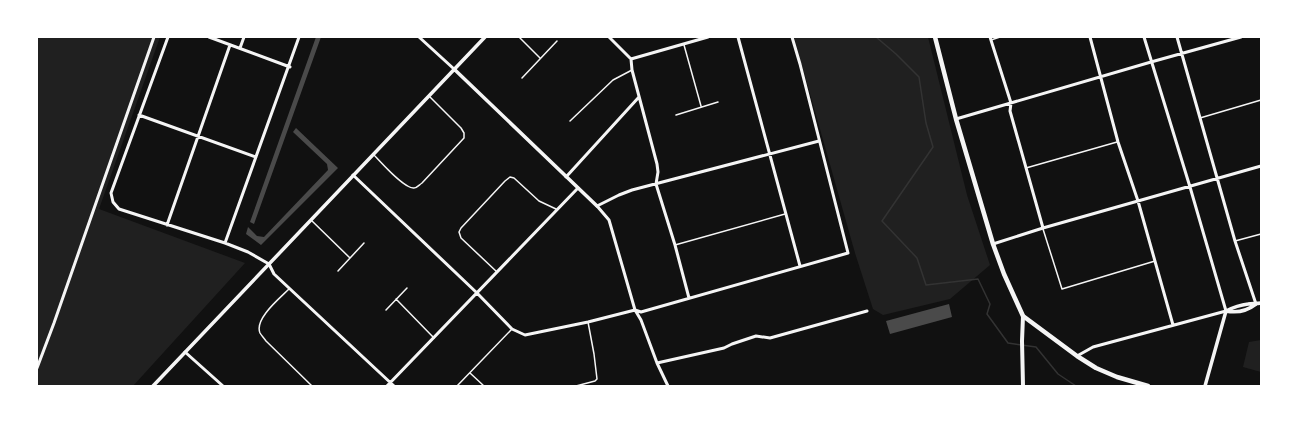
<svg xmlns="http://www.w3.org/2000/svg" width="1298" height="423" viewBox="0 0 1298 423" font-family="'Work Sans',sans-serif">
<style>
.green{fill:#202020}
.lines{fill:none;stroke-linecap:round;stroke-linejoin:round}
.stream{stroke:#333;stroke-width:1.5}
.building{fill:#4a4a4a}
.service{stroke:#f5f5f5;stroke-width:1.5}
.minor{stroke:#f5f5f5;stroke-width:3}
.tertiary{stroke:#f5f5f5;stroke-width:3.5}
.secondary{stroke:#f5f5f5;stroke-width:4}
.primary{stroke:#f5f5f5;stroke-width:4.5}
</style>
<rect width="100%" height="100%" fill="#111"/>
<path class="green" d="M37,37H160L99,209L245,263L133,386H37Z
M794,37H928L967,195L990,265L950,299L883,315L873,309L855,253Z
M1261,340V372L1243,367L1249,342Z"/>
<g class="lines">
<path class="stream" d="M876,37L896,54L919,77L926,123L933,147L882,221L917,258L926,285L978,279L990,304L987,314L1008,343L1036,347L1058,374L1076,386"/>
</g>
<path class="building" d="M316,37H321L254,224L250,222Z
M296,128L338,168L261,245L246,234L248,227L257,236L264,237L328,170L327,164L293,132Z
M949,304L952,317L890,334L886,321Z"/>
<g class="lines">
<path class="service" d="M519,37L540,58
M991,40L1000,37
M684,45L701,106
M522,78L557,41
M676,115L718,102
M1200,118L1261,100
M570,121L613,80L632,70
M373,154C381,162 404,189 414,188C417,188 419,185 422,183L464,138V133L461,128L430,97
M1026,168L1117,142
M311,220L350,258
M1043,229L1062,289L1155,261
M1235,241L1261,234
M675,245L785,214
M338,271L364,243
M497,272L461,238L459,232L461,228L505,181L510,177L514,178L539,201L556,209
M289,289C280,298 254,319 260,333C261,335 264,338 266,341L312,386
M396,299L434,338
M386,310L407,288
M470,373L484,386
M457,386L511,330
M576,386L595,381L597,379L594,354L588,322"/>
<path class="minor" d="M168,37L111,193L113,202L119,209L225,243L248,252L269,264L274,274L394,386
M209,37L290,67
M419,37L454,69
M609,37L631,59
M738,37L800,266
M990,37L1011,103L1010,111L1043,228
M1090,37L1118,142L1138,201L1173,325
M1177,37L1235,241L1256,304
M240,48L244,37
M631,59L632,70L657,164L658,172L656,184L675,245L689,298
M631,59L708,37
M139,115L256,157
M956,119L1151,62L1241,37
M353,175L477,293L512,329L525,335L588,322L635,310L641,312L848,253L800,64L792,37
M566,177L639,97
M167,225L230,45
M225,243L299,37
M993,244L1043,228L1261,166
M185,352L223,386
M1077,356L1093,347L1226,311L1190,187L1144,37
M657,363L724,348L732,344L756,336L770,338L867,311
M37,368L54,323L154,37
M387,386L578,188
M668,386L657,363L641,320L635,310L609,220L597,206L619,195L632,190L819,141"/>
<path class="tertiary" d="M454,69L597,206
M1226,311C1232,308 1240,305 1248,304C1252,303 1256,304 1261,303
M1226,311C1236,313 1247,311 1256,304
M153,386L485,37
M1205,386L1226,311"/>
<path class="secondary" d="M1023,386L1022,341L1023,316"/>
<path class="primary" d="M935,37L956,119L993,244L1004,274L1023,316L1077,356L1096,368L1117,377L1148,386"/>
</g>
<rect width="1298" height="423" fill="none" stroke="#ffffff" stroke-width="76"/>
</svg>
